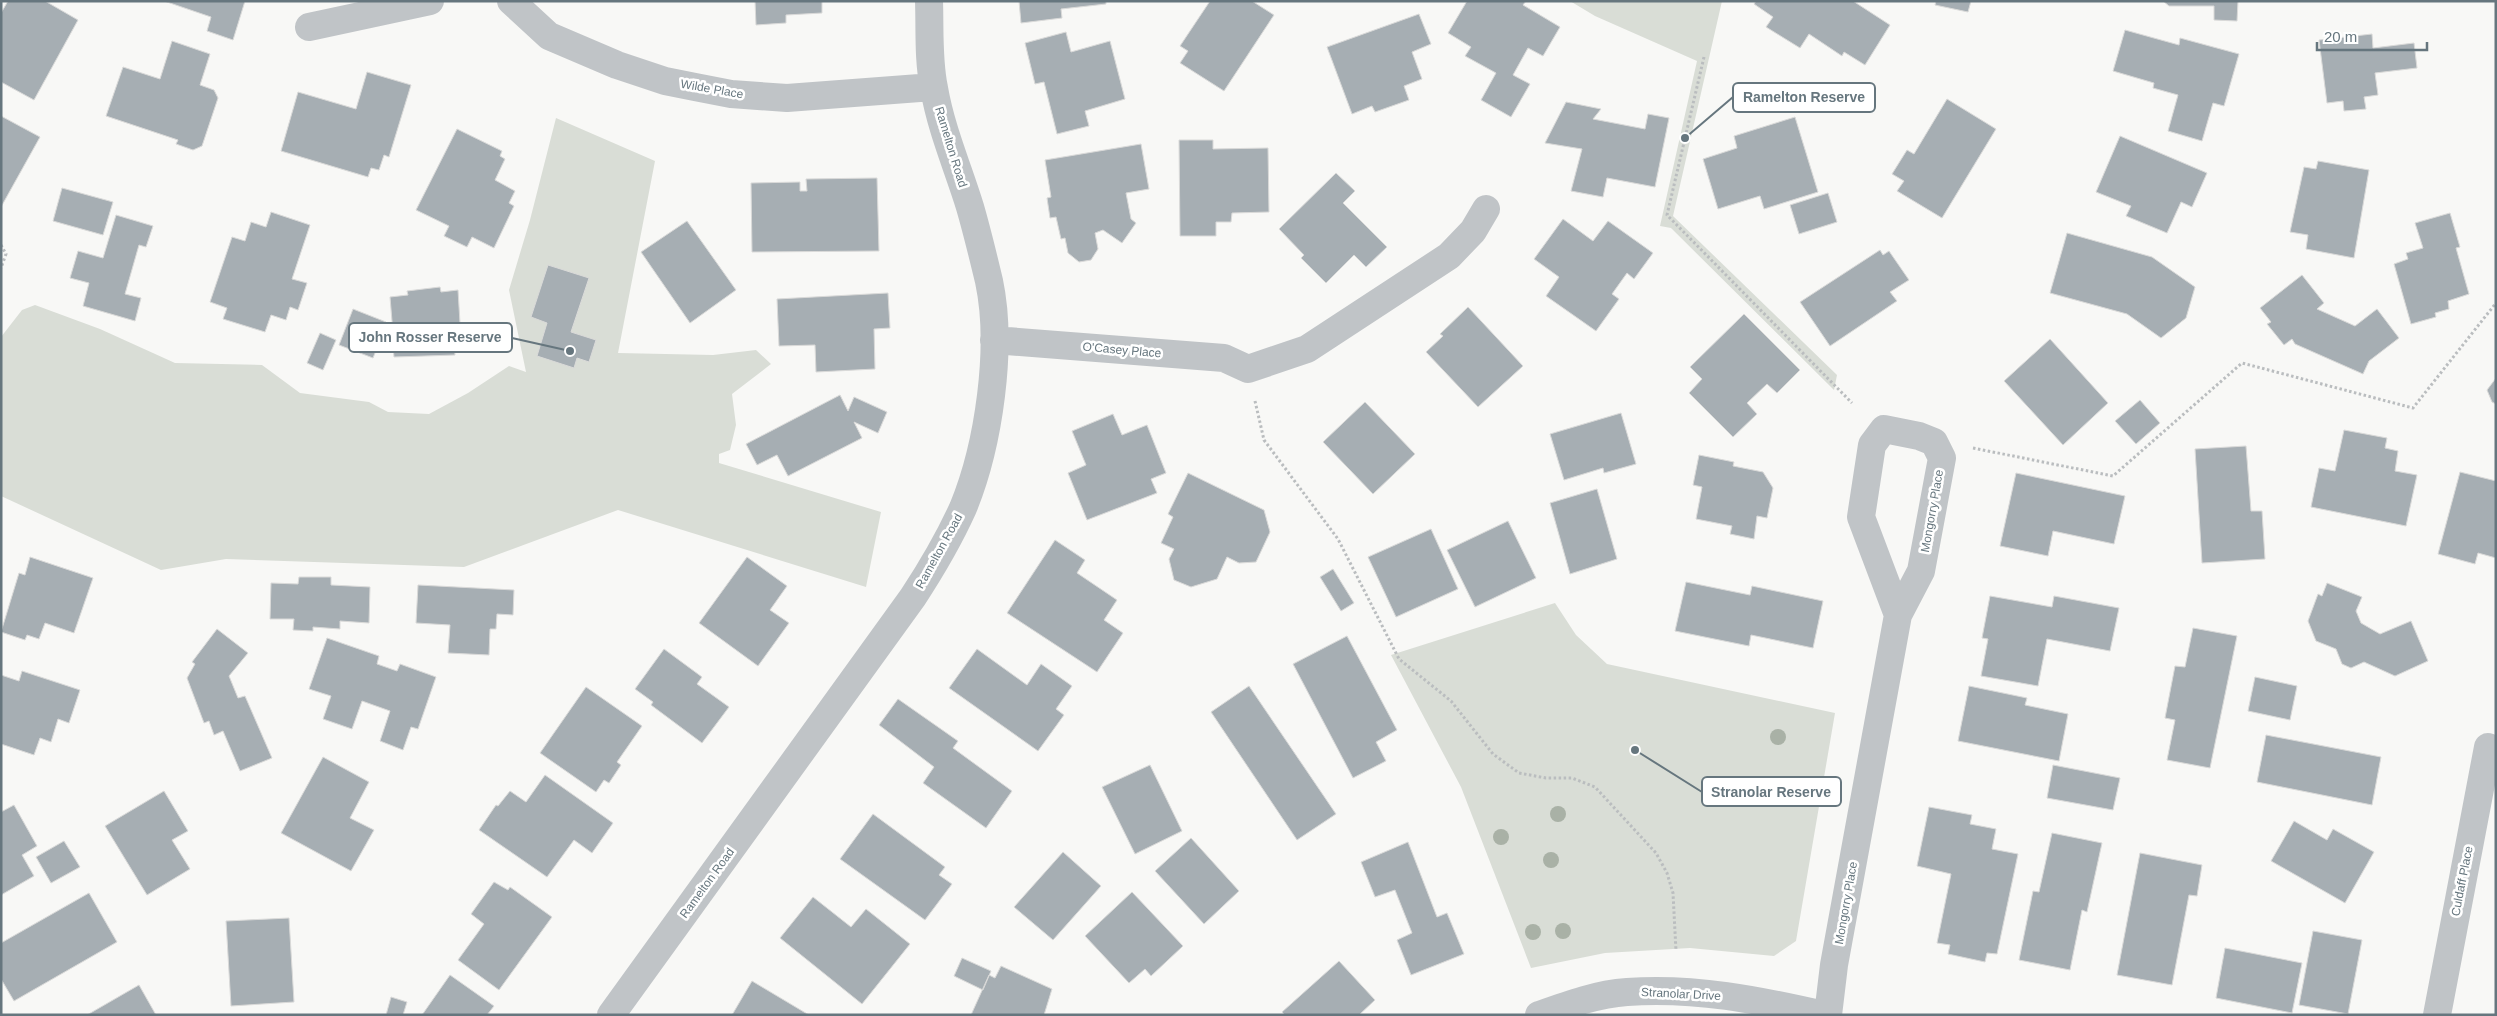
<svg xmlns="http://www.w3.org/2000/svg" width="2497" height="1016" viewBox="0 0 2497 1016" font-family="Helvetica,sans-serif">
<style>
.green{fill:#d9ddd6}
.building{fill:#a6aeb3;stroke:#dadad9}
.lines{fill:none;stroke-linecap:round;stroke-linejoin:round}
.path{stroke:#babdbf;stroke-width:3;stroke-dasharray:2.5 2.5;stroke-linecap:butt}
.minor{stroke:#c0c4c7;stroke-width:28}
.tree{fill:#a9b1a6}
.labels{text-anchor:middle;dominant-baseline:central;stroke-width:5;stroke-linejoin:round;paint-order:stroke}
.street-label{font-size:12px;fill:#66767e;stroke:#fff}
.leader{fill:none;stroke:#66767e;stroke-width:2}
.callout-dot{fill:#66767e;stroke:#fff;stroke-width:2}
.callout{fill:#fff;stroke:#66767e;stroke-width:2}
.callout-label{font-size:14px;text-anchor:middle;font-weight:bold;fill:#66767e}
</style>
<rect width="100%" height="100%" fill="#f8f8f6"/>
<path class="green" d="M1570,1H1722L1673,216L1837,375L1834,390L1671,228L1660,226L1697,61L1595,16Z
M556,118L655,161L618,353L713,355L756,350L771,364L732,394L736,425L730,450L719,454V463L881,512L866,587L618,510L464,567L226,559L161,570L1,496V337L22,310L35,305L100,329L175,363L262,365L300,393L369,402L388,412L429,414L468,393L509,366L526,372L509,290L530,220Z
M1555,603L1576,635L1607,664L1835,713L1796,941L1774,956L1690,948L1605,953L1531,968L1461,787L1391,655Z"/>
<path class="building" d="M8,1H45L78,20L34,100L1,82V13Z
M164,1H245L233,40L207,31L211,17Z
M755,1H822V13L786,15V23L756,25Z
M1019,1H1106V4L1061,9L1062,18L1021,23Z
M1210,1H1252L1274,15L1224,91L1180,63L1188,51L1180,46Z
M1467,1H1526L1523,5L1560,27L1543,56L1528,48L1513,75L1530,84L1511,117L1481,100L1496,73L1465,56L1471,47L1448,33Z
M1756,1H1853L1890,25L1865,65L1844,52L1842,56L1809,34L1800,48L1766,27L1773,17L1754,4Z
M1936,1H1971L1968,12L1935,5Z
M2163,1H2238L2237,21L2214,20V6H2169Z
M1419,14L1431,44L1412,52L1422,79L1404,86L1409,100L1375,112L1372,106L1352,114L1327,47Z
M2125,30L2179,45L2180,38L2239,54L2224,106L2213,103L2202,141L2168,131L2178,95L2153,88L2154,83L2113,71Z
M1066,32L1071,52L1110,41L1125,99L1085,111L1089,126L1057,134L1044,82L1035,84L1025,43Z
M2372,34L2373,48L2414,43L2417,68L2375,73L2378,95L2364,97L2366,109L2344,111L2343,101L2327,103L2319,40Z
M172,41L210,54L200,85L214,90L218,98L202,146L193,150L176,144L178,140L106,116L123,67L160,79Z
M367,72L411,85L389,157L384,155L379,170L371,168L368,177L281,151L298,92L356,109Z
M1947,99L1996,129L1942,218L1897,191L1904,181L1892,174L1907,150L1914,154Z
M1566,102L1601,109L1593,119L1645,129L1648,114L1669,118L1655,187L1607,178L1603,197L1571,191L1582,149L1545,143Z
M1,116L40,137L1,207Z
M1795,117L1818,192L1764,209L1760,196L1718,209L1703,159L1737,148L1734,136Z
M457,129L502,151L500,156L505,159L495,180L515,191L509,203L514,206L494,248L472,237L467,247L444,236L449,226L416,210Z
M2120,136L2207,173L2192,207L2181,202L2167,233L2126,216L2131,206L2096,192Z
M1179,140H1213V149L1268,148L1269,212L1232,213L1231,222H1216V236H1180Z
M1141,144L1149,189L1126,193L1131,219L1136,223L1122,243L1103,230L1095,233L1098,249L1091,260L1079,262L1068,253L1065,238L1061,239L1056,217L1050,218L1047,198L1051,197L1045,160Z
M2318,161L2369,170L2354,258L2306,249L2308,235L2290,232L2304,167L2316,169Z
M1336,173L1355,191L1343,203L1387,247L1366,267L1354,255L1326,283L1301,258L1304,255L1279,229Z
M877,178L879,251L752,252L751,183L800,182V191H807L806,179Z
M62,188L113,202L103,235L53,221Z
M1828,193L1837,222L1799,234L1790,205Z
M271,212L310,225L292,279L307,283L298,310L290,307L286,320L271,315L265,332L223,319L227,308L210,302L232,237L245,241L251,222L266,227Z
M2450,213L2460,247L2456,248L2469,294L2448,301L2449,309L2435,313L2436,317L2411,324L2394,264L2408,259L2406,253L2423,248L2415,223Z
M116,215L153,226L146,247L139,245L125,294L141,298L135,321L83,306L89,283L70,278L78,251L103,258Z
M1563,219L1593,241L1608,221L1653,253L1634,279L1627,273L1612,294L1619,299L1596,331L1546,296L1559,277L1534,259Z
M687,221L736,290L690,323L641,252Z
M2067,233L2152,257L2195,287L2186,318L2161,338L2127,314L2050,293Z
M1880,250L1883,255L1889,251L1909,280L1890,292L1897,301L1830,346L1800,302Z
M548,265L589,278L571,332L596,340L589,362L577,358L574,368L537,356L547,323L531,317Z
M2302,275L2324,303L2317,309L2355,326L2377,309L2399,338L2369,361L2363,374L2295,344L2292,339L2284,345L2267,324L2271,322L2260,308Z
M440,287L441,292L458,290L460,323L452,324L455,355L394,357L393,347L377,348L373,358L339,345L353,309L386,322L383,333H393L390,297L408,295L407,291Z
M888,293L890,328L874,329L875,369L816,372L815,345L779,346L777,299Z
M1468,307L1523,366L1478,407L1426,352L1443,336L1440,334Z
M1744,314L1800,370L1777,393L1767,384L1747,403L1757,414L1733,437L1689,393L1702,379L1690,367Z
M320,333L336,340L323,370L307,363Z
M2050,339L2108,403L2063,445L2004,381Z
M2496,378V404L2492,402L2487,390Z
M840,395L848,411L854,397L887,412L878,433L854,422L862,438L788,476L777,455L757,465L746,444Z
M2140,400L2160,423L2136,444L2115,421Z
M1365,402L1415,454L1373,494L1323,442Z
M1621,413L1636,464L1604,473L1603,468L1564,480L1550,434Z
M1113,414L1122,435L1147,425L1166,473L1151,479L1157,493L1087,520L1068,473L1086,465L1072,431Z
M2344,430L2387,438L2385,448L2398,451L2395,471L2417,475L2406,526L2311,507L2319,468L2335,471Z
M2246,446L2251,511H2262L2265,559L2202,563L2195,449Z
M1699,455L1734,462L1733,466L1763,472L1773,488L1767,518L1757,516L1754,539L1730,534L1732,526L1696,519L1702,487L1693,485Z
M2460,472L2496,481V558L2478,553L2475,564L2438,554Z
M1188,473L1264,510L1270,532L1256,562L1239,563L1227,557L1217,579L1191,587L1174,580L1169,559L1174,549L1161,543L1173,517L1168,514Z
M2016,473L2125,496L2114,544L2053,531L2048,556L2000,546Z
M1597,489L1617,559L1570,574L1550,503Z
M1508,521L1536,578L1475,607L1447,550Z
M1431,529L1458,589L1396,617L1368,557Z
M1055,540L1085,560L1077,573L1117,600L1104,620L1123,633L1097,672L1007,613Z
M30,557L93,578L74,633L45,623L39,639L27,635L25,640L1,632L19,573L25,575Z
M747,557L787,586L770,610L789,623L758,666L699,623Z
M1333,569L1354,603L1341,611L1320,577Z
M299,577H331V585L370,587L369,623L340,621V629L313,627V631L293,630L294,619H270L271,583L298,584Z
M1686,582L1750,595L1752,586L1823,601L1813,648L1751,635L1749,646L1675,631Z
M2327,583L2362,597L2356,611L2361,623L2380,634L2411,621L2428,661L2395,676L2364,662L2351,668L2342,664L2336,649L2316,641L2308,621L2318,594L2322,596Z
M418,585L514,590L513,615L497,614L496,629H490L489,655L448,653L450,625L416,623Z
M1990,596L2052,607L2054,596L2119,608L2110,651L2047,639L2038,686L1981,676L1988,639L1982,638Z
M2193,628L2237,636L2210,768L2167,760L2175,720L2165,718L2175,666L2185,667Z
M217,629L248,653L229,676L238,698L245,696L272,758L240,771L223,731L214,735L209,721L204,723L187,678L195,664L192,662Z
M1347,636L1397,730L1376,742L1386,761L1353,778L1293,664Z
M327,638L379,656L377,664L397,671L400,664L436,677L418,729L411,727L403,750L380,741L390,711L362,701L352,729L323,719L331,696L309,689Z
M664,649L702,677L697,684L729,707L702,743L651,705L653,702L635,689Z
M977,649L1027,685L1041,664L1072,686L1056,709L1064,715L1038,751L949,688Z
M22,671L80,690L69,723L58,719L51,742L40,738L34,755L1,744V675L19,681Z
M2255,677L2297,686L2290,720L2248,711Z
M1249,686L1336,814L1297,840L1211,712Z
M1969,686L2027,698L2025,705L2068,714L2059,761L1958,741Z
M586,687L642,726L617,762L621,765L609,783L604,780L596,792L540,753Z
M898,699L958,741L953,748L1012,791L986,828L923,783L934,767L879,725Z
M2266,735L2381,757L2372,805L2257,782Z
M323,757L369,782L350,818L374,830L351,871L281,833Z
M1150,765L1182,831L1135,854L1102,787Z
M2053,765L2120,778L2113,810L2047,798Z
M545,775L613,823L592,853L574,840L547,877L479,830L496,805L498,806L510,791L526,802Z
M164,791L188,831L172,840L190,869L147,895L105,826Z
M14,805L37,846L22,855L34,876L1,895V812Z
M1929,807L1972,815L1970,824L1996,829L1992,849L2018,854L1997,954L1987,953L1985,962L1948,954L1950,945L1937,943L1951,874L1917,866Z
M873,814L945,867L939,875L952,884L925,920L840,859Z
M2294,821L2327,840L2333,829L2374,852L2345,903L2271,861Z
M2052,833L2102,843L2087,912L2082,910L2070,970L2019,960L2033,891L2039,892Z
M1191,838L1239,891L1204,924L1155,871Z
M64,841L80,867L51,883L36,857Z
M1408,842L1437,917L1447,913L1464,954L1411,975L1397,940L1412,933L1395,890L1375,897L1361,862Z
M1063,852L1101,886L1053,940L1014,907Z
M2140,853L2202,865L2197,896L2189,895L2172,985L2117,975Z
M494,882L508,890L510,887L552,917L499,990L458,960L484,924L471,914Z
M1132,892L1183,946L1151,976L1145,969L1129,983L1085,936Z
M89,893L117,942L14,1001L1,979V943Z
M813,897L851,927L866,909L910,944L862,1004L780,938Z
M289,918L294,1002L231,1006L226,921Z
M2313,931L2362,940L2348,1014L2299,1005Z
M2225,948L2302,963L2292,1013L2216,998Z
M962,958L991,971L983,990L954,976Z
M1339,961L1375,1000L1359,1015H1285L1282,1012Z
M1001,966L1052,989L1044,1015H971L989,975L995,978Z
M450,975L494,1006L487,1015H422Z
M752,981L809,1015H732Z
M139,985L156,1015H87Z
M391,997L407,1002L403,1015H386Z"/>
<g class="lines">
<path class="path" d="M1704,57L1667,215L1852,403
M1,245L6,254L1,268
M1255,401L1264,440L1338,539L1399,659L1451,701L1493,754L1519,773L1546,778H1572L1595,787L1656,853L1667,873L1673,893L1676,951
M1973,448L2113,476L2242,363L2413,408L2496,303"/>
<path class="minor" d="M511,1L549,36L617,65L665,81L695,87L731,94L787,98L933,87
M309,27L430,1
M994,340L1224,358L1248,369L1307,349L1449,256L1473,231L1486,209
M611,1015L913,597C932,568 949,539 963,508C989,445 1003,347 989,281C983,256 977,231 970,207C958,168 941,129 934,88C928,60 930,29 929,1
M1539,1015C1567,1005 1597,994 1627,992C1694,987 1759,1000 1824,1015
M1828,1015L1834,965L1898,615L1921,571L1942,458L1934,442L1919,436L1884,429L1872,445L1861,517L1898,615
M2437,1015L2488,747"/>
</g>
<g class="tree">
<circle cx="1778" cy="737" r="8"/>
<circle cx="1558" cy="814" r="8"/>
<circle cx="1501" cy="837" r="8"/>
<circle cx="1551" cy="860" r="8"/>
<circle cx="1563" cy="931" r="8"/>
<circle cx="1533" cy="932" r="8"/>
</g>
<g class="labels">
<g class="street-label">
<text transform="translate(712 89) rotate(10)">Wilde Place</text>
<text transform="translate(951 147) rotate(73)">Ramelton Road</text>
<text transform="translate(1122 350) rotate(5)">O'Casey Place</text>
<text transform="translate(1932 511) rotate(-80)">Mongorry Place</text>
<text transform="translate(939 551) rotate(-61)">Ramelton Road</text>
<text transform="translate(2462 881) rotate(-79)">Culdaff Place</text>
<text transform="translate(707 883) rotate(-54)">Ramelton Road</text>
<text transform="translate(1846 903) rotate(-80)">Mongorry Place</text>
<text transform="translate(1681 994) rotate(3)">Stranolar Drive</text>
</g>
</g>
<path class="leader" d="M1685 138L1733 97M570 351L512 338M1635 750L1702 792"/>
<g class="callout-dot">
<circle cx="1685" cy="138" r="5"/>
<circle cx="570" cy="351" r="5"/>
<circle cx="1635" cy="750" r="5"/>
</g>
<g class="callout">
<rect x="1733" y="83" width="142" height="29" rx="5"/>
<rect x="349" y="323" width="163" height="29" rx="5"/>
<rect x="1702" y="777" width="139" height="29" rx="5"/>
</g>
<g class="callout-label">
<text x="1804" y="102">Ramelton Reserve</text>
<text x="430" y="342">John Rosser Reserve</text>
<text x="1771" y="797">Stranolar Reserve</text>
</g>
<rect width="2497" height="1016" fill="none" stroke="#66767e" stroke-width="5"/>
<path d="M2317 42v8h110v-8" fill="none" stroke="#66767e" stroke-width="2.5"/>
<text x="2324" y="42" font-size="15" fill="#66767e" stroke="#ffffff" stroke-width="4" paint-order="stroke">20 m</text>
</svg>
